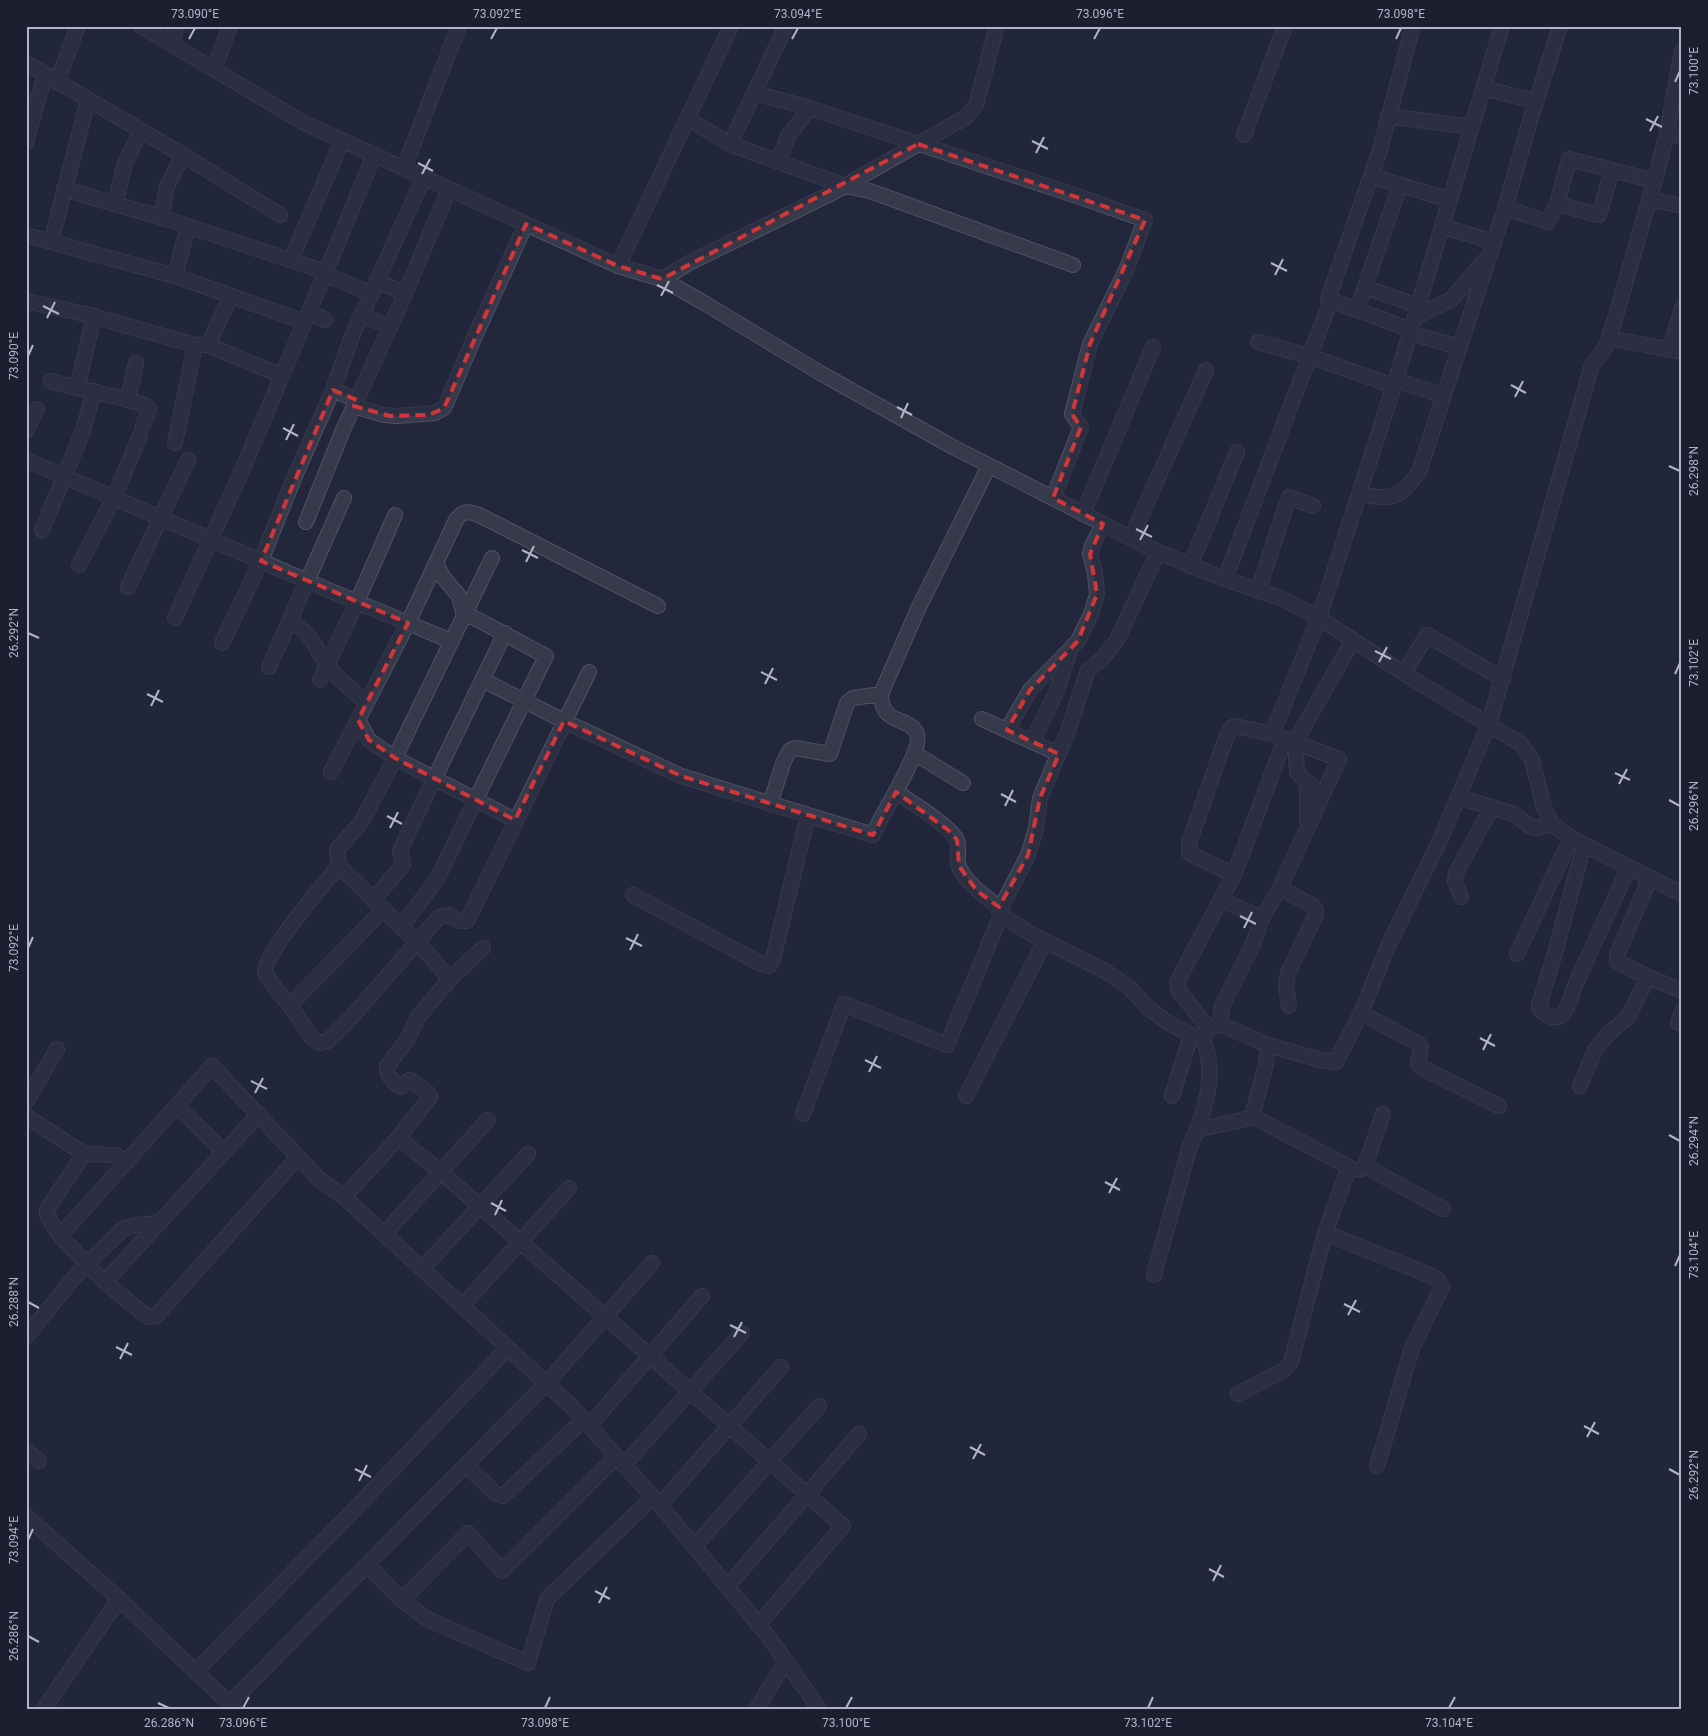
<svg xmlns="http://www.w3.org/2000/svg" width="1708" height="1736" viewBox="0 0 1708 1736" font-family="Roboto,sans-serif">
<style>
.lines{fill:none;stroke-linecap:round;stroke-linejoin:round}
.minor-casing{stroke:#4e5263;stroke-width:16}
.minor{stroke:#363a4b;stroke-width:14}
.marked{fill:none;stroke:#d23638;stroke-width:4;stroke-dasharray:10 6;stroke-linejoin:round}
.ticks{fill:none;stroke:#b1b5c7;stroke-width:2}
.neatline{fill:none;stroke:#b1b5c7;stroke-width:2}
.ticks-label{font-size:12px;text-anchor:middle;fill:#b1b5c7}
</style>
<rect width="100%" height="100%" fill="#22273b"/>
<g class="lines">
<g class="minor-casing">
<path id="minor" d="M141,26L304,123L618,266L662,279L706,304L822,374L953,447L1158,552L1225,579L1281,598L1319,618L1413,679L1521,744L1532,760L1544,808L1552,824L1571,838L1682,894
M171,43L177,26
M26,63L183,155L280,215
M214,69L230,26
M57,82L78,26
M1484,88L1536,102
M754,93L810,108L1080,197L1145,220L1127,268L1090,344L1072,414L1081,427L1053,498
M1388,116L1472,127
M688,119L730,144L845,186L870,191L1073,265
M1667,133L1682,137
M1244,135L1285,26
M26,142L45,75
M730,144L786,26
M779,161L788,136L810,108
M404,168L459,26
M1371,176L1450,200
M64,189L170,220L326,272
M1650,199L1682,206
M115,204L125,163L141,131
M1557,204L1599,215L1612,170
M1505,208L1548,222L1557,204L1569,159L1655,181
M161,218L167,186L183,155
M1442,226L1493,242
M26,235L175,276L305,322
M51,242L88,100
M291,260L342,141
M618,266L731,26
M325,274L372,294
M175,276L188,226
M662,279L691,262L832,193L966,117L976,105L997,26
M378,281L405,294
M1365,287L1418,306
M26,301L85,314L195,345H208L282,376
M1357,310L1400,185
M309,312L325,320
M362,315L390,327
M1415,317L1452,299L1483,262
M1411,330L1328,299L1379,153L1413,26
M1410,333L1459,347
M1609,338L1682,352
M1258,342L1309,356L1394,386
M208,345L231,296
M1670,349L1682,308
M1396,380L1444,396
M51,381C82,390 114,395 145,405L149,409L143,425
M77,388L94,316
M333,390L357,400
M128,399L136,363
M354,406L384,415L397,416L435,413L444,408L447,402L472,343L526,224
M26,431L37,409
M175,443L195,345
M26,460L326,589L451,641
M1359,494C1393,500 1398,500 1419,472L1505,208L1530,121L1560,26
M1083,514L1153,347
M306,522L343,430L405,294L449,189
M42,530L83,431L94,391
M1131,538L1206,370
M1158,552L1117,640L1101,660L1088,670L1068,731L1040,798L1036,829L1028,855L999,911L1001,915L1033,935L1105,971L1130,988L1147,1007L1167,1022L1191,1035L1202,1037L1209,1029L1220,1024L1268,1045L1266,1064L1254,1109V1117L1349,1167L1325,1233L1291,1362L1284,1370L1238,1394
M436,563L443,577L459,596L464,616
M79,565L114,498L140,435
M1190,566L1237,452
M1225,579L1331,300
M128,587L188,460
M1258,591L1289,497L1313,506
M175,618L241,473L332,257L374,155
M290,621C316,637 312,644 327,665C337,679 355,692 367,703
M222,643L261,561L295,476L333,390L352,336L424,177
M269,667L344,498
M1404,673L1427,635L1503,679
M320,680L357,602L395,515
M483,680L564,721L681,776L873,835C880,815 924,751 917,734C910,716 881,726 881,694L918,609L989,466
M982,719L1059,754
M358,720L369,740L395,758L515,820
M1007,730L1030,690L1078,641L1091,614L1097,594L1095,573L1090,554L1092,546L1103,524
M1032,742L1056,693L1070,650
M914,753L963,783
M331,772L408,623L456,520C463,510 468,511 479,515L658,606
M896,792C910,801 950,826 957,840C960,848 956,859 959,867C966,883 986,897 999,907
M1322,794L1303,779L1297,772L1295,742L1353,640
M1458,797L1514,814L1530,826L1537,828L1552,824
M770,804L784,761L790,750L795,748L830,754L847,703L853,698L881,694
M1307,822V783
M1584,845L1556,949L1539,1006C1541,1014 1556,1022 1563,1014C1570,1006 1572,992 1576,983C1594,944 1611,906 1629,867
M339,866L337,849L360,824L388,772L492,558
M1234,875L1193,855L1189,852V843L1226,738L1231,728L1235,726L1272,734
M1280,888L1313,906L1316,911L1315,917L1288,973L1286,986L1289,1006
M633,895L761,964L769,966L773,959L808,815
M1461,897L1455,881L1456,873L1492,807
M373,900L403,865L400,851L409,831L505,633
M1222,900L1262,918
M401,927L437,879L546,656L465,613
M1517,954L1571,838
M1648,977L1680,990L1682,987
M450,979L418,943L339,866C326,881 262,956 265,972C268,982 284,997 290,1006C298,1016 304,1027 312,1038L320,1043L328,1041L348,1021L439,917L449,915L460,921H467L589,672
M290,1005L383,910
M1678,1023L1682,1012
M1220,1024L1222,1006L1253,944L1262,918L1280,888L1339,759L1272,734L1319,618L1359,494L1398,373L1502,26
M1209,1029L1179,991L1177,982L1234,875L1285,739
M1268,1045L1320,1060L1336,1062L1361,1013
M1580,1086L1595,1050L1608,1034L1628,1017L1648,977L1620,963L1617,961V955L1650,878
M966,1096L1045,941
M1172,1096L1191,1035
M26,1102L57,1049
M177,1106L224,1152
M1499,1106L1422,1068L1418,1063L1421,1047L1419,1044L1361,1013L1388,946L1441,838L1489,724L1592,365L1605,348L1614,322L1656,176L1667,133L1682,51
M803,1114L844,1004L947,1045L1001,915
M26,1116L84,1154L116,1155L127,1162
M1197,1130L1254,1117
M398,1138L441,1172L843,1526L758,1625
M1365,1166L1443,1209
M1359,1170L1365,1166L1383,1114
M344,1197L572,1407L660,1505L768,1636L820,1710
M158,1223L136,1225L124,1228L87,1264L105,1282L259,1114
M1325,1233L1432,1276L1439,1281L1442,1287L1412,1348L1377,1466
M384,1234L488,1120
M60,1236L47,1215V1209L84,1154
M422,1269L528,1154
M1154,1275L1189,1149C1201,1121 1214,1087 1208,1056C1207,1049 1204,1043 1202,1037
M105,1282L145,1315L149,1317L156,1316L298,1157
M462,1306L569,1188
M26,1337L72,1280L87,1264L60,1236L212,1066L319,1179L344,1197L398,1138L430,1097L429,1094L411,1080H409L401,1087C394,1084 385,1073 387,1066L407,1040L418,1017L450,979L483,948
M589,1426L702,1296
M26,1450L39,1461
M616,1457L502,1571L468,1533L402,1600L427,1619L528,1663L547,1599L653,1497
M466,1465L495,1493L503,1496L583,1420
M624,1465L742,1333
M660,1505L781,1367
M26,1516L119,1599L235,1709
M694,1547L819,1406
M367,1565L402,1600
M727,1587L859,1434
M195,1672L353,1511L508,1348
M229,1704L546,1384L652,1263
M43,1710L119,1599
M756,1710L786,1661"/>
</g>
<use href="#minor" class="minor"/>
</g>
<path d="M0 0H1708V1736H0ZM918,144L1145,220L1090,344L1072,414L1081,427L1053,498L1103,524L1090,554L1097,594L1078,641L1030,690L1007,730L1059,754L1040,798L1028,855L999,907L977,891L959,866L957,840L948,830L896,792L873,835L681,776L564,721L515,820L395,758L369,740L358,720L408,623L261,561L333,390L357,400L354,406L390,416L429,415L444,408L526,224L618,266L662,279Z" fill="#22273b" fill-opacity=".55" fill-rule="evenodd"/>
<path class="marked" d="M918,144L1145,220L1090,344L1072,414L1081,427L1053,498L1103,524L1090,554L1097,594L1078,641L1030,690L1007,730L1059,754L1040,798L1028,855L999,907L977,891L959,866L957,840L948,830L896,792L873,835L681,776L564,721L515,820L395,758L369,740L358,720L408,623L261,561L333,390L357,400L354,406L390,416L429,415L444,408L526,224L618,266L662,279Z"/>
<path class="ticks" d="M189,39L195,28M491,39L497,28M792,39L798,28M1094,39L1100,28M1396,39L1401,28M1675,82L1680,71M1646,119L1662,127M1650,131L1658,116M1032,141L1048,149M1036,153L1044,137M418,163L433,171M422,174L430,159M1271,263L1287,271M1275,275L1283,259M657,285L673,293M661,296L669,281M43,306L59,314M47,318L55,302M28,356L33,345M1511,385L1526,393M1515,397L1523,381M897,407L912,415M901,418L908,403M283,428L298,436M286,440L294,424M1669,466L1680,471M1136,529L1152,537M1140,540L1148,525M522,550L538,558M526,562L534,546M28,633L39,638M1375,651L1391,659M1379,662L1387,647M761,672L777,680M1675,674L1680,663M765,684L773,668M147,694L163,702M151,706L159,690M1615,773L1630,780M1619,784L1627,769M1001,794L1016,802M1669,800L1680,806M1005,806L1013,790M387,816L402,824M390,828L398,812M1240,916L1256,924M1244,928L1252,912M626,938L642,946M28,948L33,937M630,950L638,934M1480,1038L1495,1046M1483,1050L1491,1034M865,1060L881,1068M869,1072L877,1056M251,1081L267,1089M255,1093L263,1078M1669,1135L1680,1141M1105,1182L1120,1190M1109,1193L1117,1178M491,1203L506,1211M495,1215L502,1200M1675,1266L1680,1255M28,1302L39,1308M1344,1304L1360,1312M1348,1315L1356,1300M730,1325L746,1333M734,1337L742,1322M116,1347L132,1355M120,1359L128,1343M1584,1426L1599,1434M1587,1437L1595,1422M970,1447L985,1455M973,1459L981,1444M355,1469L371,1477M1669,1469L1680,1475M359,1481L367,1465M28,1540L33,1529M1209,1569L1224,1577M1213,1581L1221,1565M595,1591L610,1599M599,1603L607,1587M28,1636L39,1642M158,1703L169,1708M243,1708L249,1697M545,1708L550,1697M846,1708L852,1697M1148,1708L1153,1697M1449,1708L1455,1697"/>
<rect width="1708" height="1736" fill="none" stroke="#1b1f30" stroke-width="55"/>
<rect x="28" y="28" width="1652" height="1680" class="neatline"/>
<g class="ticks-label">
<text x="195" y="18">73.090°E</text>
<text x="497" y="18">73.092°E</text>
<text x="798" y="18">73.094°E</text>
<text x="1100" y="18">73.096°E</text>
<text x="1401" y="18">73.098°E</text>
<text transform="translate(1694 71) rotate(-90)" y="4">73.100°E</text>
<text transform="translate(14 356) rotate(-90)" y="4">73.090°E</text>
<text transform="translate(1694 471) rotate(-90)" y="4">26.298°N</text>
<text transform="translate(14 633) rotate(-90)" y="4">26.292°N</text>
<text transform="translate(1694 663) rotate(-90)" y="4">73.102°E</text>
<text transform="translate(1694 806) rotate(-90)" y="4">26.296°N</text>
<text transform="translate(14 948) rotate(-90)" y="4">73.092°E</text>
<text transform="translate(1694 1141) rotate(-90)" y="4">26.294°N</text>
<text transform="translate(1694 1255) rotate(-90)" y="4">73.104°E</text>
<text transform="translate(14 1302) rotate(-90)" y="4">26.288°N</text>
<text transform="translate(1694 1475) rotate(-90)" y="4">26.292°N</text>
<text transform="translate(14 1540) rotate(-90)" y="4">73.094°E</text>
<text transform="translate(14 1636) rotate(-90)" y="4">26.286°N</text>
<text x="169" y="1727">26.286°N</text>
<text x="243" y="1727">73.096°E</text>
<text x="545" y="1727">73.098°E</text>
<text x="846" y="1727">73.100°E</text>
<text x="1148" y="1727">73.102°E</text>
<text x="1449" y="1727">73.104°E</text>
</g>
</svg>
